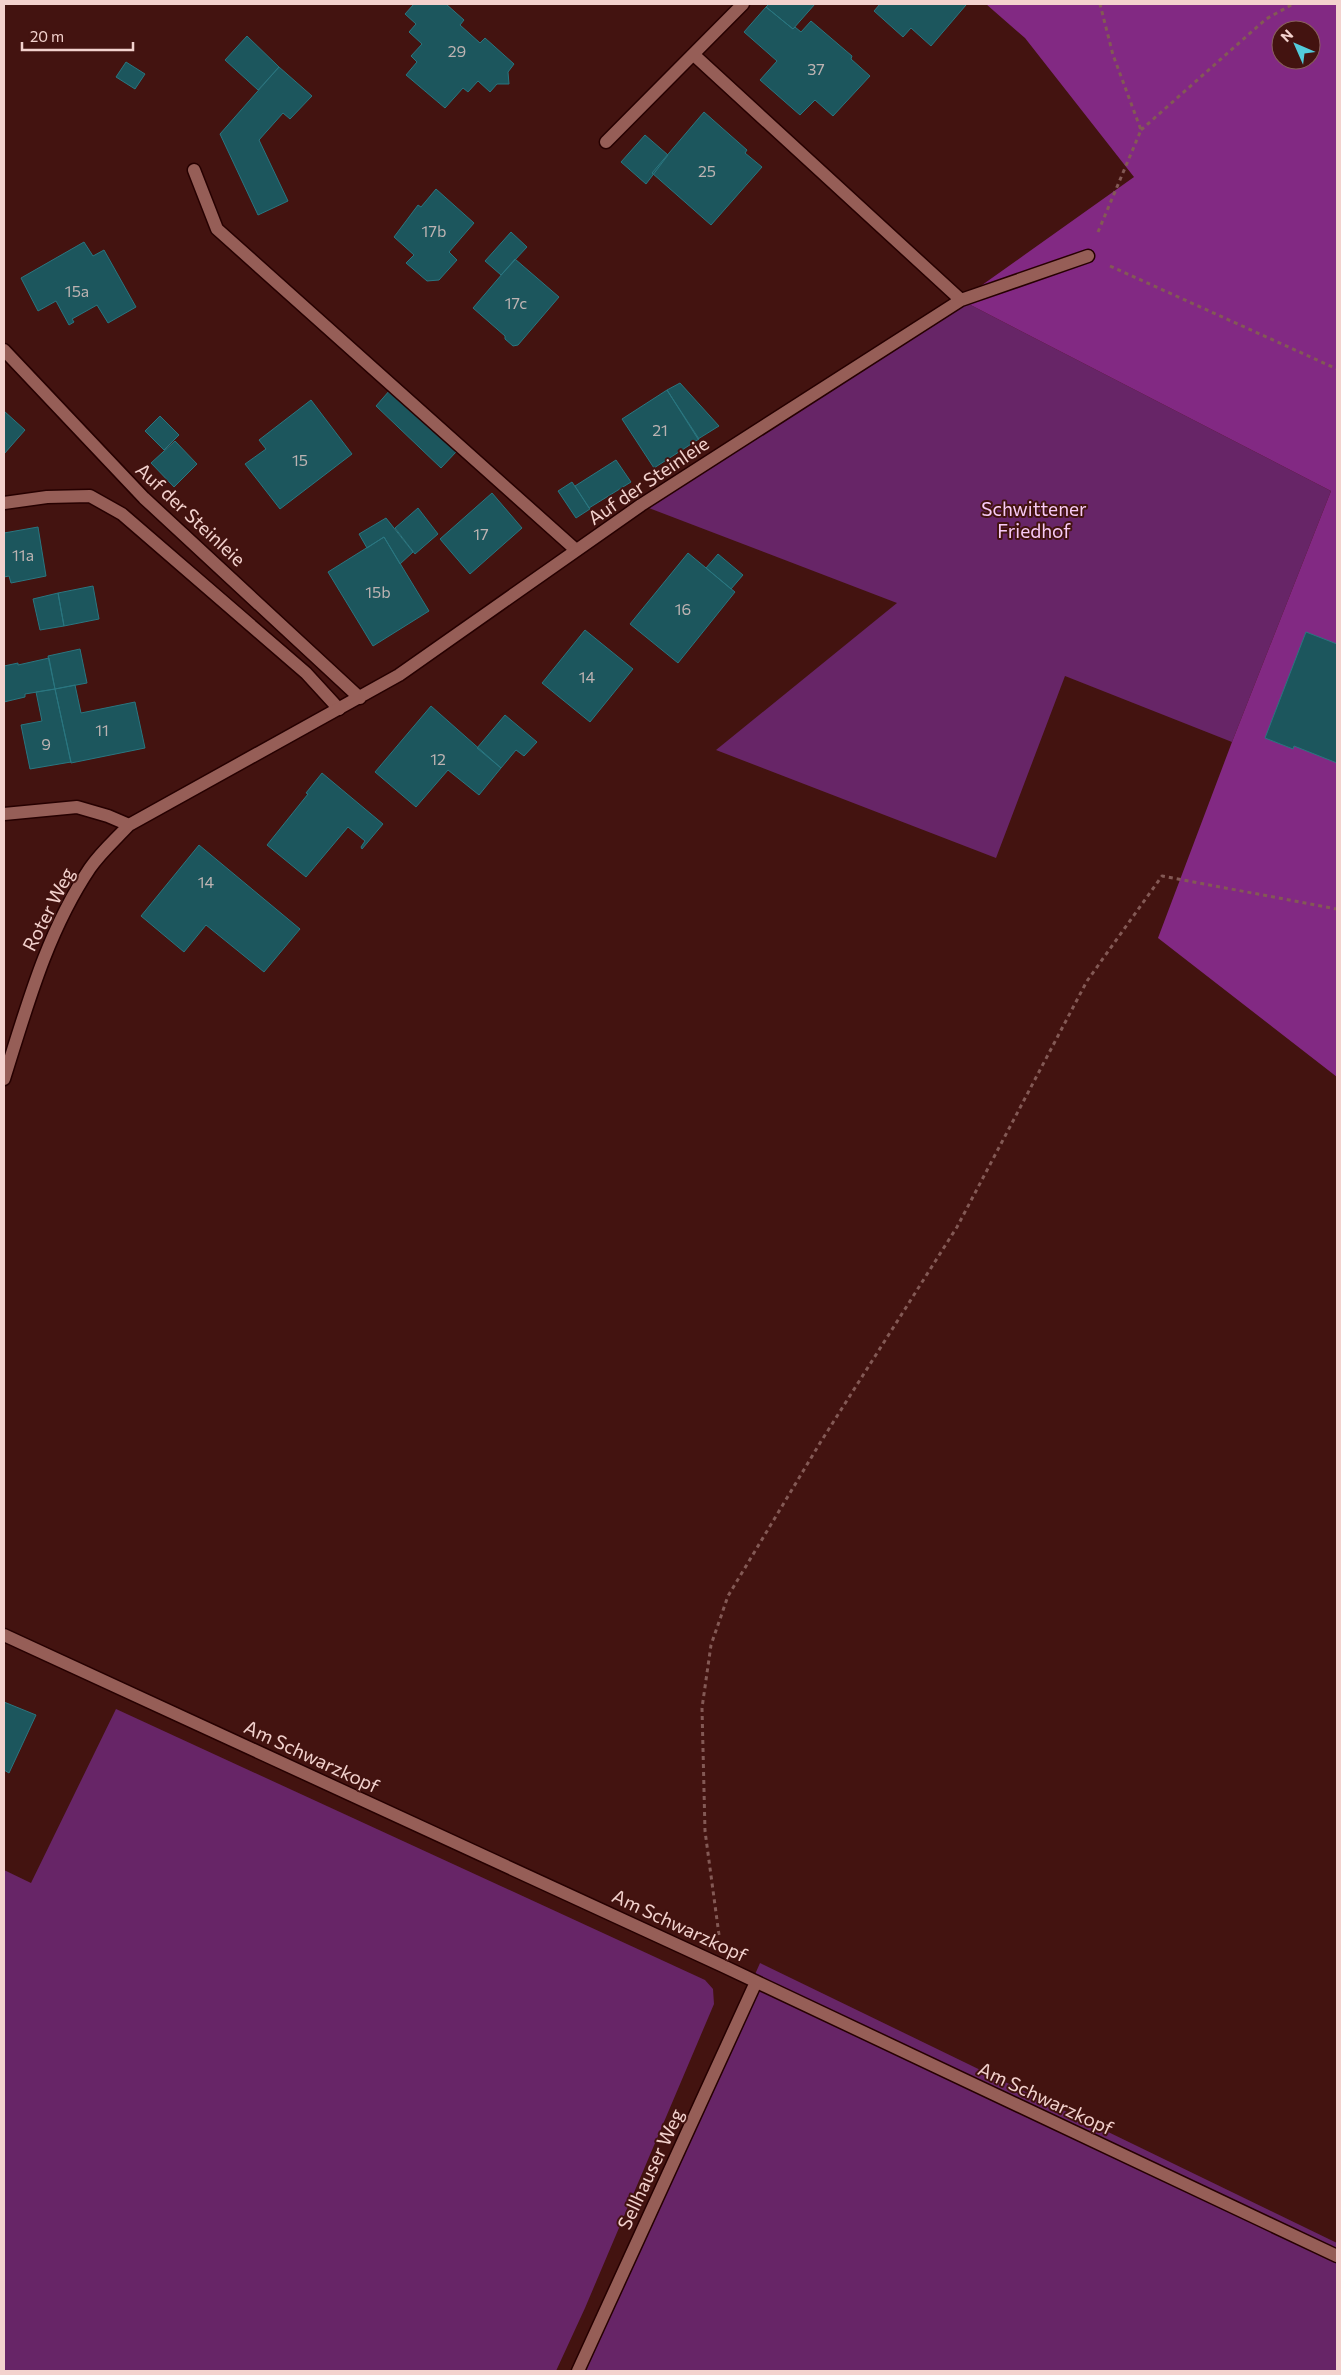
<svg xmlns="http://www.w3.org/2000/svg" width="1341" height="2375" viewBox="0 0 1341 2375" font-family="Commissioner,sans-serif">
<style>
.green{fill:#672567}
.forest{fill:#822983;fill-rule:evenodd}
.building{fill:#1c565d;stroke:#2a7680}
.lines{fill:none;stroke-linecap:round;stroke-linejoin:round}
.service-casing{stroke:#260000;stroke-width:15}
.minor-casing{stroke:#260000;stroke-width:15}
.path{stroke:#835955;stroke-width:3;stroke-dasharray:4 4;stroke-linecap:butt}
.service{stroke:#965e57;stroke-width:12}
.minor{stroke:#965e57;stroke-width:12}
.labels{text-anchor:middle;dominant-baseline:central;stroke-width:4;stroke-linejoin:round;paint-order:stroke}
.number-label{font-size:16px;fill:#bdb3b2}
.street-label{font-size:19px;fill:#f3d2ce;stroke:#431310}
.park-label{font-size:19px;fill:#f8caf6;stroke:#431310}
</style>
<rect width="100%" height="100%" fill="#431310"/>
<path class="green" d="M961,300L1331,491L1232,742L1065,676L996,858L716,750L897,603L641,505Z
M116,1709L705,1980L713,1989L714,2004L585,2308L556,2371H4V1870L31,1883Z
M760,1963L1337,2243V2371H581Z"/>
<path class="forest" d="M986,4H1337V1077L1158,938L1232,742L1331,491L961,300L1134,177L1025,38ZM1281,30H1311V60H1281Z"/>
<path class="building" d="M414,4H446L464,20L460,25L480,43L485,38L514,64L508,72L509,84H497L490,92L478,81L468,92L463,88L445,108L406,75L417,62L411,56L422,44L409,32L416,24L405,14Z
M769,4H815L793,29L766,7Z
M880,4H965L966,5L931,46L911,28L903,37L874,11Z
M766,7L793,29L795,27L801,32L811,21L852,56L851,59L870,76L833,116L815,100L800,115L760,80L777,61L744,32Z
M247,36L279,67L258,90L225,60Z
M126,62L145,74L135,89L116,77Z
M279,67L312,96L290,119L283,113L259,140L288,201L258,215L220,134Z
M704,112L747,150L745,153L762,167L711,225L652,173Z
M645,135L668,155L646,184L621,162Z
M436,189L474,223L449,252L457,260L439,280L427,281L406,263L414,255L394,237L418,205L421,207Z
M511,232L527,247L501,275L485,261Z
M84,242L93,256L104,250L136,307L108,323L97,305L72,319L74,322L69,325L56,301L38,311L21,278Z
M515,259L559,297L518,345L513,346L505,339V336L473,308Z
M680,383L719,426L698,439L667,390Z
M390,390L456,452L441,468L376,406Z
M667,390L699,439L654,468L622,419Z
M311,400L352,454L280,509L245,464L266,449L259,440Z
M4,411L25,430L4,454Z
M160,416L179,435L164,450L145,431Z
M175,441L197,464L174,487L151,463Z
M616,460L631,482L589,508L575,486Z
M572,482L590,509L576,518L558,491Z
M492,493L522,528L470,574L440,539Z
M418,508L438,534L415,554L395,528Z
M386,518L413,552L400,564L384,537L367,548L359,534Z
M38,527L46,576L11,583L9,576L4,577V533Z
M384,537L429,611L373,646L328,572Z
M688,553L735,592L678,663L630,624Z
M718,554L743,575L731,589L706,568Z
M93,586L99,619L64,626L58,593Z
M58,593L64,626L40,630L33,599Z
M585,630L633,669L590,722L542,683Z
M1306,632L1337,644V763L1294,746L1293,749L1265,738Z
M80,649L87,683L55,689L48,656Z
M49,658L55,689L25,694V697L4,702V666L18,663V665Z
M75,685L81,713L135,702L145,748L71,763L55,689Z
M55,689L71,762L30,769L21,725L42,721L36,692Z
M431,706L501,768L479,795L448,770L416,807L375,772Z
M505,715L537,742L524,756L516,750L501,768L477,748Z
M322,773L383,824L362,849L361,847L365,841L348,827L306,877L267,845L308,794L306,793Z
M199,845L300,929L264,972L206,925L184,952L141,916Z
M4,1702L36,1715L9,1773L4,1770Z"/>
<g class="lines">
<g class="service-casing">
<path id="service" d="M194,170L217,229L576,550
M4,503L47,497L90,496L122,514L306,673L339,709"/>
</g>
<g class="minor-casing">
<path id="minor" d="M694,55L961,300
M606,142L743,4
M4,350L144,498L360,698
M4,814L77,807L108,816L129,825L399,675L641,505L961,300L1088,256
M4,1079C27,1006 47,932 90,868C101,852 116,839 129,825
M4,1635L723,1966L1337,2256
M578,2371L756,1982"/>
</g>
<path class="path" d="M1141,130L1266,19L1293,4
M1098,232L1141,130L1113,55L1100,4
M1110,266L1337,369
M719,1935L705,1831L702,1708L711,1645L728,1596L820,1443L957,1227L1087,981L1162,876L1337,909"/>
<use href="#service" class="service"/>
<use href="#minor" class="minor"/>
</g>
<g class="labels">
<g class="number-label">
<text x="457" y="50">29</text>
<text x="816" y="68">37</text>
<text x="707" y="170">25</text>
<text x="434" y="230">17b</text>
<text x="77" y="290">15a</text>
<text x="516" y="302">17c</text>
<text x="660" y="429">21</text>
<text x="300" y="459">15</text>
<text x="481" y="533">17</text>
<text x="23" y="554">11a</text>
<text x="378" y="591">15b</text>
<text x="683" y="608">16</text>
<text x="587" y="676">14</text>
<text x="102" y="729">11</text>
<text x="46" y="743">9</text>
<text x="438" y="758">12</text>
<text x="206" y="881">14</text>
</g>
<g class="street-label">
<text transform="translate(648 480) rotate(-34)">Auf der Steinleie</text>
<text transform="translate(191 514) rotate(43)">Auf der Steinleie</text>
<text transform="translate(48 909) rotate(-63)">Roter Weg</text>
<text transform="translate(312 1756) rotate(25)">Am Schwarzkopf</text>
<text transform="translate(680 1925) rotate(25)">Am Schwarzkopf</text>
<text transform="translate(1046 2098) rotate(25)">Am Schwarzkopf</text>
<text transform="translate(650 2169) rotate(-65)">Sellhauser Weg</text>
</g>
<g class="park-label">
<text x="1034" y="508">Schwittener<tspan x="1034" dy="22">Friedhof</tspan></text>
</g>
</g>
<rect width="1341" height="2375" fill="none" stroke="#f3d2ce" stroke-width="10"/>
<g transform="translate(1296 45) rotate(315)"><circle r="24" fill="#431310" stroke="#895f5c"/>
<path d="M0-4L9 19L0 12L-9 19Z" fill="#53cbdb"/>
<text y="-8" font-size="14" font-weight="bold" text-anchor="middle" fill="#f3d2ce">N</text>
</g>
<path d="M22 42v8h111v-8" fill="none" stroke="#f3d2ce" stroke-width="2.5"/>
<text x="30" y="42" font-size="15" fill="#f3d2ce" stroke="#431310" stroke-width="4" paint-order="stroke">20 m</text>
</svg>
